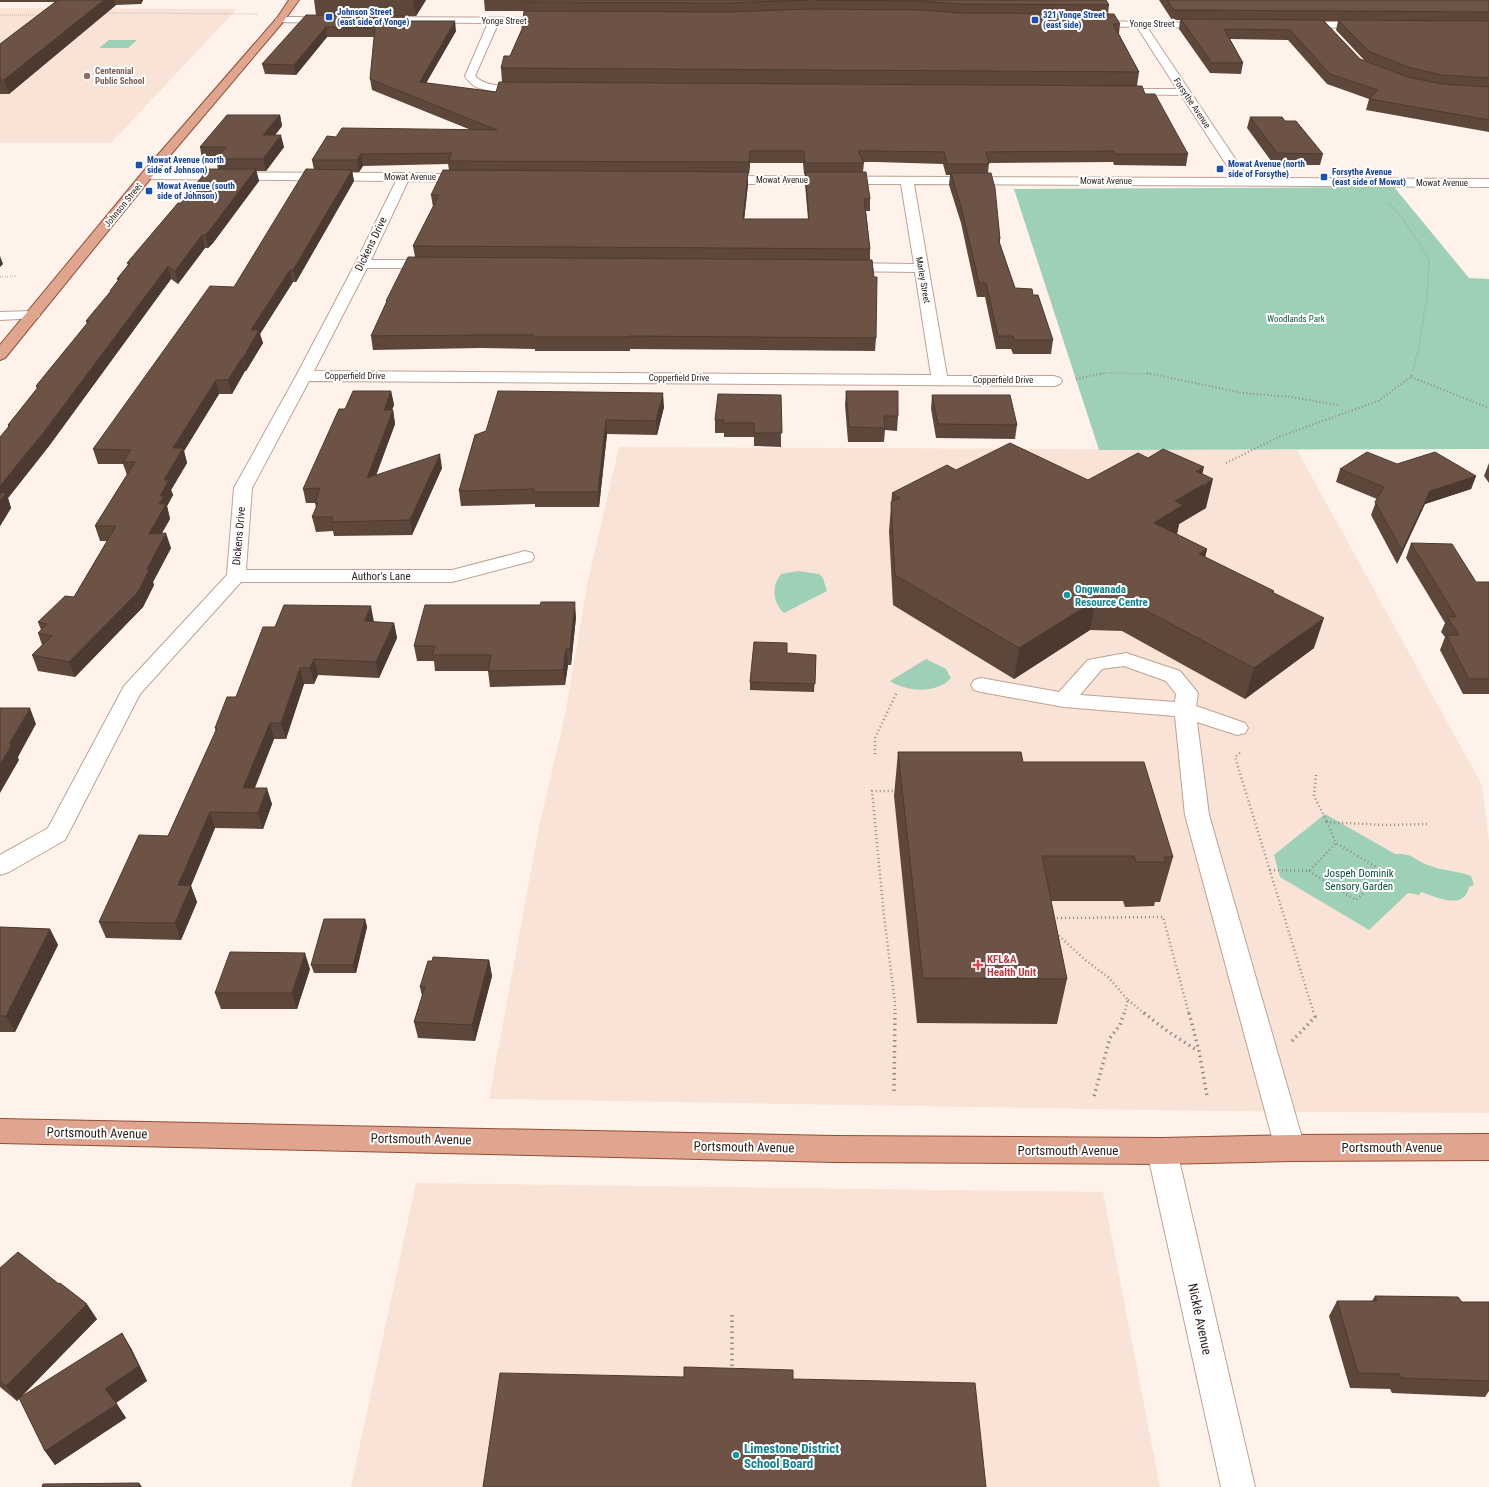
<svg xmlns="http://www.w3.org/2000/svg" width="1489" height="1487" viewBox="0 0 1489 1487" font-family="'Roboto Condensed',sans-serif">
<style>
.built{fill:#f9e2d6}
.green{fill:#9ecfb7}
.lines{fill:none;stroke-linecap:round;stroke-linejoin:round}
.minor-casing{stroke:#bfa292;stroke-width:2}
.major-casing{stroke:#924e35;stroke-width:2}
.path-far4{stroke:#958a83;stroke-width:1;stroke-dasharray:0.5 1.5;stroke-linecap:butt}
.path-far3{stroke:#958a83;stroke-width:1.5;stroke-dasharray:0.5 2;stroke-linecap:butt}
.path-far2{stroke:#958a83;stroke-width:2;stroke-dasharray:1 2.5;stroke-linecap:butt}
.path-far1{stroke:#958a83;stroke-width:2.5;stroke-dasharray:1 3;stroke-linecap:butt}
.path{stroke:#958a83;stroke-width:3.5;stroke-dasharray:1.5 4;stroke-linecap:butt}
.minor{fill:#fff;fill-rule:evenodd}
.major{fill:#e0a58f;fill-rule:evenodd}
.wall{fill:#5d473b;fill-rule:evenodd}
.shaded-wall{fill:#4c3a30}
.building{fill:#6c5345;stroke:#4c3a30}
.transit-dot{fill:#1a4fb4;stroke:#fff;stroke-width:1.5}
.education-dot{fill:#8d6e63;stroke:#fff;stroke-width:1.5}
.culture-dot{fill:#0f9aa8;stroke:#fff;stroke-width:1.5}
.health-dot{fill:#e0444e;stroke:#fff;stroke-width:1.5}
.labels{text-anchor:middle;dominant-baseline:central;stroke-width:4;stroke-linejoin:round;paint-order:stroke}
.far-transit-label{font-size:9px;font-weight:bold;fill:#164399;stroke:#fff;text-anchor:start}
.far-street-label{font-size:9px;fill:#281d17;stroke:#fff}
.far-education-label{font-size:9px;font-weight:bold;fill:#785e54;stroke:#fff;text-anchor:start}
.far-park-label{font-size:9px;fill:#104e37;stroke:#fff}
.street-label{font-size:11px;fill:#281d17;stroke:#fff}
.culture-label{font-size:11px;font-weight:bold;fill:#0d838f;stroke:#fff;text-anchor:start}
.park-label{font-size:11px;fill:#104e37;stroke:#fff}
.health-label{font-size:11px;font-weight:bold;fill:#be3a42;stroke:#fff;text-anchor:start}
.near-street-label{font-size:13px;fill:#281d17;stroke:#fff}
.near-culture-label{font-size:13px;font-weight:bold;fill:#0d838f;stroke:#fff;text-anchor:start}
</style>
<rect width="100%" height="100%" fill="#fef2eb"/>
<path class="built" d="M0,8L237,9L111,143H0Z
M619,447L1297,450L1482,785L1489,841V1113L1210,1111L489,1099L539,827L565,715L587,585Z
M416,1183L1103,1192L1160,1487H351Z"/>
<path class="green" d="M109,40H137L128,48H99Z
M1394,187L1469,278L1489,279V449L1099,450L1014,189Z
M798,571L819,574L823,578L827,591L784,613C773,603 771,586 781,574Z
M926,659L946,669L951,678C938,694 906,692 890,681Z
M1325,814L1395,854C1415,853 1414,861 1431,866C1444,871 1458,871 1471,876L1474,885L1469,887C1464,911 1437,897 1421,892L1419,895L1408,893L1369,930L1280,877L1274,855Z"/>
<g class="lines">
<g class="minor-casing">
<path id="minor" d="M280,17H332L337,20L332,23L277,22L275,20L277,18Z
M378,17L552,18L557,21L552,24H498L475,76C491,93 525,80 532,89C525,97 486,91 476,87C471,84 468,81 465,76L488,23L375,22L373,20L375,18Z
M1090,21L1213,23L1215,25L1213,27L1210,28L1147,27L1248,178L1489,179V187L914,184L947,376H1054L1060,378L1062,381L1060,384L1054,386L309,381L252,488L246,570H452L525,551L532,553L534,557L532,561L452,582H241L140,694L65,840L9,872L0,875V855L48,828L124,686L227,575L234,488L296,376L355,264L396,181L147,179L143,178L141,175L143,172L404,173L474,175L476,178L474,181L470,182L408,181L371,260H434L439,261L441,264L439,267L434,268H367L314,371L931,375L915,272L842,271L837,270L835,267L837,264L842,263L914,264L901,184H718L714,183L712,180L714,177L718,176L1235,178L1181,95L1110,94L1109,92L1114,89H1177L1137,27L1087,26L1085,24L1087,22Z
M1298,22H1366L1371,25L1366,28L1295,27L1293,25L1295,23Z
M33,311L38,312L40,315L38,318L0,320V312Z
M1126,653L1180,671L1198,693L1196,706L1245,723L1248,728L1245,733L1237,735L1197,722L1209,815L1305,1148L1300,1157L1290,1161L1280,1157L1275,1148L1185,815L1175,716L1064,707L981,692L974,690L971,685L974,680L981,678L1059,692L1088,660ZM1124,666L1166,681L1176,694L1175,702L1080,695L1102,669Z
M1162,1138L1172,1142L1177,1151L1255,1487H1221L1147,1151L1152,1142Z"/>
</g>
<g class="major-casing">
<path id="major" d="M289,0H299L283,22L151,178L5,358L0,360V345L143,172L277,18Z
M0,1119L834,1136L1162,1138L1290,1135L1489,1134V1160L1290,1161L1162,1164L834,1162L0,1143Z"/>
</g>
<path class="path-far4" d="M104,13L257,14
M0,15H41"/>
<path class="path-far3" d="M1389,204L1401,216L1429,259L1427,296L1419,346L1412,374
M0,277L17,276
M1099,374L1106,373L1151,374"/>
<path class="path-far2" d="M1147,373L1243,393L1291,397L1338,405
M1411,377L1489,408
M1076,379L1104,373
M1226,463L1281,436L1378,401L1411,377L1412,373"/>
<path class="path-far1" d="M1240,753L1235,757L1314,1014
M875,754V738L897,692
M1316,775L1314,796L1327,822
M1270,870L1309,871L1336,843L1327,822L1385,825L1427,824
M1309,871L1356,900L1386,873L1336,843
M1053,918L1163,917L1189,1014
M1056,933L1084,959L1108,977L1128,1000L1124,1014
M1128,1000L1145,1014
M895,1014V1003L884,916L872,791H898"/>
<path class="path" d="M1144,1013L1166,1030L1198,1051
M1189,1013L1199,1051L1207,1096
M1292,1041L1315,1017L1314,1013
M894,1091L895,1013
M1094,1096L1110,1038L1120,1025L1124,1013
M732,1315V1370"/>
<use href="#minor" class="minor"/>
<use href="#major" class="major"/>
</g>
<path class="wall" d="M0,0H143L141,4L116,5L9,94H0V44L55,2H0Z
M314,0H426L416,16H408L409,21L456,31L426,83L496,92L502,82L501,68L510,56L522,29L525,11H485L484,0H1106L1109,5L1108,14L1120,24L1119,34L1139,72L1137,86L1145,94L1188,154L1186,166L1114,165L1113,162L989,163L988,173L1000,239V243L1015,288L1033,295L1053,340L1051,354H1013L1011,349H996L985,297H977L961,223L949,185L950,175H946L943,164L876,162H864L863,172L870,199V211H866L870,249V260L876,338L875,351L630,349V351H535V349L480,348L373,350L371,336L386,303V301L415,257L413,246L433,207L431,195L449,170L448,164L363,166L359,172H352L354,181L296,282H293L260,334L263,343L246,371H245L232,394H219L184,451L187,463L171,490L173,495L167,506L170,519L162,533L171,548L153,582L154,585L143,607L75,677L38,671L32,655L42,645L38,633L41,630L38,622L74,597L107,541H100L95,526L127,475L123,464H98L93,449L234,287L314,170L312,160L336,137L471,130L372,90L370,79L374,37H327L296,75L265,74L262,64L316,15ZM750,163H803L804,174H805V184L808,219H744L748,184V174H749Z
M1159,0H1489V132L1366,110L1369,99L1327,84L1288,40L1230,39L1243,63L1241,74L1210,73L1179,29L1180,20H1172ZM1324,21H1338L1336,30L1365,61L1360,59Z
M280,115L282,126L275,135L284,147L266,171H256L259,181L213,243L208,248H205L178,284L171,279L49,446L8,498L11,508L0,526L8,427V425L37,389L36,386L87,324L86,321L110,292V291L118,281L117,279L128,265L127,263L181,203L218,169L216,159H202L200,147Z
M1250,117L1285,121L1323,154L1320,165H1274L1247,128Z
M391,391L394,405L392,410H393L395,424L376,475L442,468L412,535L334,536L333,531L316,532L312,517L316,508L315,503H306L303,489L345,409Z
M846,391L898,416L897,431L885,430L884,442H848L845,405Z
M781,395V447L754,446V437H724V433H715V420Z
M932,395L1017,425L1015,439L936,438L931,409Z
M664,407L657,435L607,434L599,507H535V504L461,506L459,491L475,435Z
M1148,458L1202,474L1206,508L1179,524L1177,534L1207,549L1205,557L1273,593L1314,648L1245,699L1122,631L1090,630L1014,679L893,605L889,531L892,493L956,470L1088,480Z
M1489,463V483L1484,476Z
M1397,464L1476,476L1471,489L1425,504L1397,564L1371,515L1377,499L1336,482L1340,469Z
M1411,543L1476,582H1489V695V694H1463L1440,650L1445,637L1441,632L1445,623L1406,558Z
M576,617L571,665H568L565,685L490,687L488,671H435L434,661H417L414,646Z
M374,622L394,623L397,638L379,678L318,675L314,684H304L286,739H274L255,788L272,804L263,829L215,828L191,886L197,902L181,940L106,938L99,922L168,836L216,732L215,728L236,697L275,627Z
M816,655L814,692L750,690V682Z
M898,752L1023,762L1173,857L1160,902H1155L1154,906L1125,907L1123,901H1051L1067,979L1057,1024L917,1023L894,796Z
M365,919L367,927L356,973H314L311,965Z
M0,927L50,929L58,945L15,1032H0Z
M489,960L492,976L475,1041L418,1038L414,1022L422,996L420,987L432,961Z
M310,969L297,1009H221L215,993Z
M0,1268L97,1319L21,1397L131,1348L147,1381L116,1403L126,1418L55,1465L45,1451L19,1398L17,1401L0,1387Z
M1375,1296L1462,1302H1489V1391L1485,1397L1392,1393L1390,1389L1350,1388L1329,1316L1337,1301H1372Z"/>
<path class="shaded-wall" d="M104,0H114L116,5L9,94L4,80Z
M140,0H143L141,4Z
M413,0H426L416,16Z
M408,16L410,25L405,21Z
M455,21L456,31L421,92L420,82Z
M326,27L327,37L296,75L294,65Z
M280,115L282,126L266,147L263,135Z
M281,135L284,147L266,171L263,159Z
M750,151V163L749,174V162Z
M361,154L363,166L359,172L357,160Z
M256,169L259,181L213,243L208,248L205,235Z
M352,170L354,181L296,282L293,270Z
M748,172V184L743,231V219Z
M202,235L205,248L178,284L175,271Z
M0,256L3,264L0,267Z
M168,266L171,279L49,446L8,498L11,508L0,526V486Z
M290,270L293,282L260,334L263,343L246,371L243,358L251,330Z
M242,358L245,371L232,394L228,380Z
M216,380L219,394L184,451L187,463L171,490L173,495L167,506L170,519L153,548L149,534L159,504L160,496L173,448Z
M391,391L394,405L386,423L384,410Z
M663,393L664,407L657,435L656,421Z
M393,410L395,424L370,492L367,478Z
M606,420L607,434L599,507L598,492Z
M440,454L442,468L412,535L410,520Z
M1204,467L1199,488L1213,479L1206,508L1179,524L1177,534L1154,523L1196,471Z
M1476,476L1471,489L1425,504L1397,564L1402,550L1430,491Z
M166,533L171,548L153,582L154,585L143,607L75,677L69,662L147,569Z
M1207,549L1200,579L1199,554Z
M1096,600L1090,630L1014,679L1019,648Z
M575,602L576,617L571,665L570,649Z
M371,606L374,622L364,621Z
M1324,618L1314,648L1245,699L1254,668Z
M394,623L397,638L379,678L376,662Z
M566,649L568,665L565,685L563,670Z
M314,659L318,675L314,684L310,668Z
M300,668L304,684L286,739L281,723Z
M30,708L36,724L18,757L19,760L0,793V765L9,744Z
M270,723L274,739L248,804L243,788Z
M267,788L272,804L263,829L258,813Z
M210,812L215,828L184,902L178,885Z
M191,886L197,902L181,940L175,923Z
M365,919L367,927L356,973L353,965Z
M50,929L58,945L15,1032L6,1016Z
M305,953L310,969L297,1009L292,993Z
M489,960L492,976L475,1041L472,1025Z
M87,1304L97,1319L17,1401L6,1386Z
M122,1333L131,1348L147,1381L114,1404L105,1389Z
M117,1404L126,1418L55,1465L45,1451Z
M139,1483L142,1487H138Z"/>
<path class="building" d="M58,0H104L4,80H0V44Z
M525,0H808L727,3L524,2Z
M814,0H1106L1109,5L960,4L922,1Z
M1167,0H1489V12L1174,10Z
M809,9L922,10L960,13L1114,14L1120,24H1113L1139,72L501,68L504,56H510L522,29L524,11L727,12Z
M306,15L408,16L405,21H455L420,82L496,92L499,82L1142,86L1145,94H1155L1188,154H1116L1114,151L986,152L989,164H947L944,152L877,151H858L864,163H805L804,151H750L749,162L448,161L452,153L361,154L357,160H312L327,136L336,137L342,128L497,130L370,79L375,28L326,27L294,65L262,64Z
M1181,19L1323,20L1360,59L1408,77L1442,84L1489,87V120L1369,99L1378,90L1330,74L1290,30L1224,29L1243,63H1212Z
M1338,20L1489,21V78L1442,75L1411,68L1370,52Z
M227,115H280L263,135H281L263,159H216L226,147H200Z
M1250,117H1282L1285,121H1296L1323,154L1277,153Z
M208,169H256L210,230L205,235H202L175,271L168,266L44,432L0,486V437L10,425H8L39,386H36L89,321H86L111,291H110L120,278L117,279L130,263H127L178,203H181Z
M306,169L352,170L293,270H290L251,330H259L243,358H242L228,380H216L173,448H183L164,480H169L160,496H164L159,504H166L149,534L166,533L147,569L149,570L138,592L69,662L32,655L52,636L38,633L47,624L38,622L65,596L74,597L116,526H95L135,462H123L131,450L93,449L210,286L234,287Z
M443,170L748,172L743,219H809L805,172H866L870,199H864L870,249L413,246L439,195H431Z
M951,173H991L995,188L1000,239H998L1015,288L1032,289L1033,295H1038L1053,340H1014L1013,336H998L986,283H979L962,210Z
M408,257L872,260L874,277H877L876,338L629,336V337H534V335H479L371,336L387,301H386Z
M353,391H391L384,410H393L367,478L440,454L410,520L331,522L333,517H312L318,503H315L320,488L303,489L339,409H345Z
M498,391L663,393L656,421L606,420L598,492H534V489L459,491L475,435L486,431Z
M846,391H898V416H884L885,428L849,427Z
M718,394L781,395L782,433H754V423H723L724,420H715Z
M932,395H1010L1017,425L938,424Z
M1010,443L1088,480L1138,453L1148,458L1163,449L1204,467L1196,471L1213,479L1175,501L1183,505L1154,523L1207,549L1199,554L1274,591L1272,592L1324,618L1254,668L1128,601L1096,600L1019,648L895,575L891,502L900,498L892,493L947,465L956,470Z
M1367,452L1397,464L1435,452L1476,476L1430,491L1402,550L1375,502L1384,487L1340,469Z
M0,493H6L0,502Z
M1411,543L1452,544L1476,582H1489V679H1469L1446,635H1459L1447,617H1456Z
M541,602H575L570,649H566L563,670L488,671L491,655H432L435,646H414L425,605H540Z
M284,605L371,606L364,621L394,623L376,662L314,659L310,668H300L281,723H270L243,788H267L258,813L210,812L178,885L191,886L175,923L99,922L139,835L168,836L217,728H215L227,697H236L263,627H275Z
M754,642L787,643V653L816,655L815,684L750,682Z
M0,708H30L9,744H12L0,765Z
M898,752H1021L1023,762H1144L1173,857H1164L1166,862H1136L1134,856H1042L1067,979L923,978Z
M324,919H365L353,965H311Z
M0,927L50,929L6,1016H0Z
M230,952L305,953L292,993H215Z
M433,957L489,960L472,1025L414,1022L425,987H420L428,961H432Z
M18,1252L59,1284L60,1283L87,1304L6,1386L0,1381V1268Z
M1375,1296L1458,1297L1462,1302H1489V1381L1401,1378L1399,1374L1358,1373L1337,1301H1377Z
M122,1333L139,1366L105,1389L117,1404L45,1451L19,1398Z
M684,1367L793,1370V1379L975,1383L986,1487H483L500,1373L684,1377Z
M139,1483L138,1487H42L43,1484Z"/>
<g class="transit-dot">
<rect x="325" y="13" width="8" height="8" rx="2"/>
<rect x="1031" y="16" width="8" height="8" rx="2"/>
<rect x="135" y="161" width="8" height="8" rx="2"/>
<rect x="1216" y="165" width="8" height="8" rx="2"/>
<rect x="1320" y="173" width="8" height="8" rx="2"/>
<rect x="145" y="187" width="8" height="8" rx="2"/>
</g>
<circle class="education-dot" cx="87" cy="76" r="4"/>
<g class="culture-dot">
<circle cx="1067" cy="595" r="4"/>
<circle cx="736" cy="1455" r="4"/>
</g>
<path class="health-dot" d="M976 959h4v4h4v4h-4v4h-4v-4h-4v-4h4z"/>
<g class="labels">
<g class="far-transit-label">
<text x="337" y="12">Johnson Street<tspan x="337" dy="10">(east side of Yonge)</tspan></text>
<text x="1043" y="15">321 Yonge Street<tspan x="1043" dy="10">(east side)</tspan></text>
<text x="147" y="160">Mowat Avenue (north<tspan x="147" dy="10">side of Johnson)</tspan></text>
<text x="1228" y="164">Mowat Avenue (north<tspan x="1228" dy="10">side of Forsythe)</tspan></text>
<text x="1332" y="172">Forsythe Avenue<tspan x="1332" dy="10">(east side of Mowat)</tspan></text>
<text x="157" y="186">Mowat Avenue (south<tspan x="157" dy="10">side of Johnson)</tspan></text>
</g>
<g class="far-street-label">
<text x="504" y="21">Yonge Street</text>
<text x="1152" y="24">Yonge Street</text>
<text transform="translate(1192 103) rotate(56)">Forsythe Avenue</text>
<text x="410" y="177">Mowat Avenue</text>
<text x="782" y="180">Mowat Avenue</text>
<text x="1106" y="181">Mowat Avenue</text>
<text x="1442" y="183">Mowat Avenue</text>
<text transform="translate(123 205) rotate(-51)">Johnson Street</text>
<text transform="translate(923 280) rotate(80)">Marley Street</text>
<text x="355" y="376">Copperfield Drive</text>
<text x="679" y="378">Copperfield Drive</text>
<text x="1003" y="380">Copperfield Drive</text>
</g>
<g class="far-education-label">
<text x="95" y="71">Centennial<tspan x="95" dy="10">Public School</tspan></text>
</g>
<g class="far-park-label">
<text x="1296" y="319">Woodlands Park</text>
</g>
<g class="street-label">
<text transform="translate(371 244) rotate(-64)">Dickens Drive</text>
<text transform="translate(239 536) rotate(-85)">Dickens Drive</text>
<text x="381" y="576">Author's Lane</text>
</g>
<g class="culture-label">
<text x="1075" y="589">Ongwanada<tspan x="1075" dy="13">Resource Centre</tspan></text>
</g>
<g class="park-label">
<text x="1359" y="873">Jospeh Dominik<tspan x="1359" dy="13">Sensory Garden</tspan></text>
</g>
<g class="health-label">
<text x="987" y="959">KFL&amp;A<tspan x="987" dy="13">Health Unit</tspan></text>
</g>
<g class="near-street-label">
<text transform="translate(97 1133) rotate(1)">Portsmouth Avenue</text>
<text transform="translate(421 1139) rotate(1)">Portsmouth Avenue</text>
<text transform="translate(744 1147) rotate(1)">Portsmouth Avenue</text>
<text x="1392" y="1147">Portsmouth Avenue</text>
<text x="1068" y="1150">Portsmouth Avenue</text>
<text transform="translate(1200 1319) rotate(78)">Nickle Avenue</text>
</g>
<g class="near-culture-label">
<text x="744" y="1448">Limestone District<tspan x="744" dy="15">School Board</tspan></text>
</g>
</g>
</svg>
